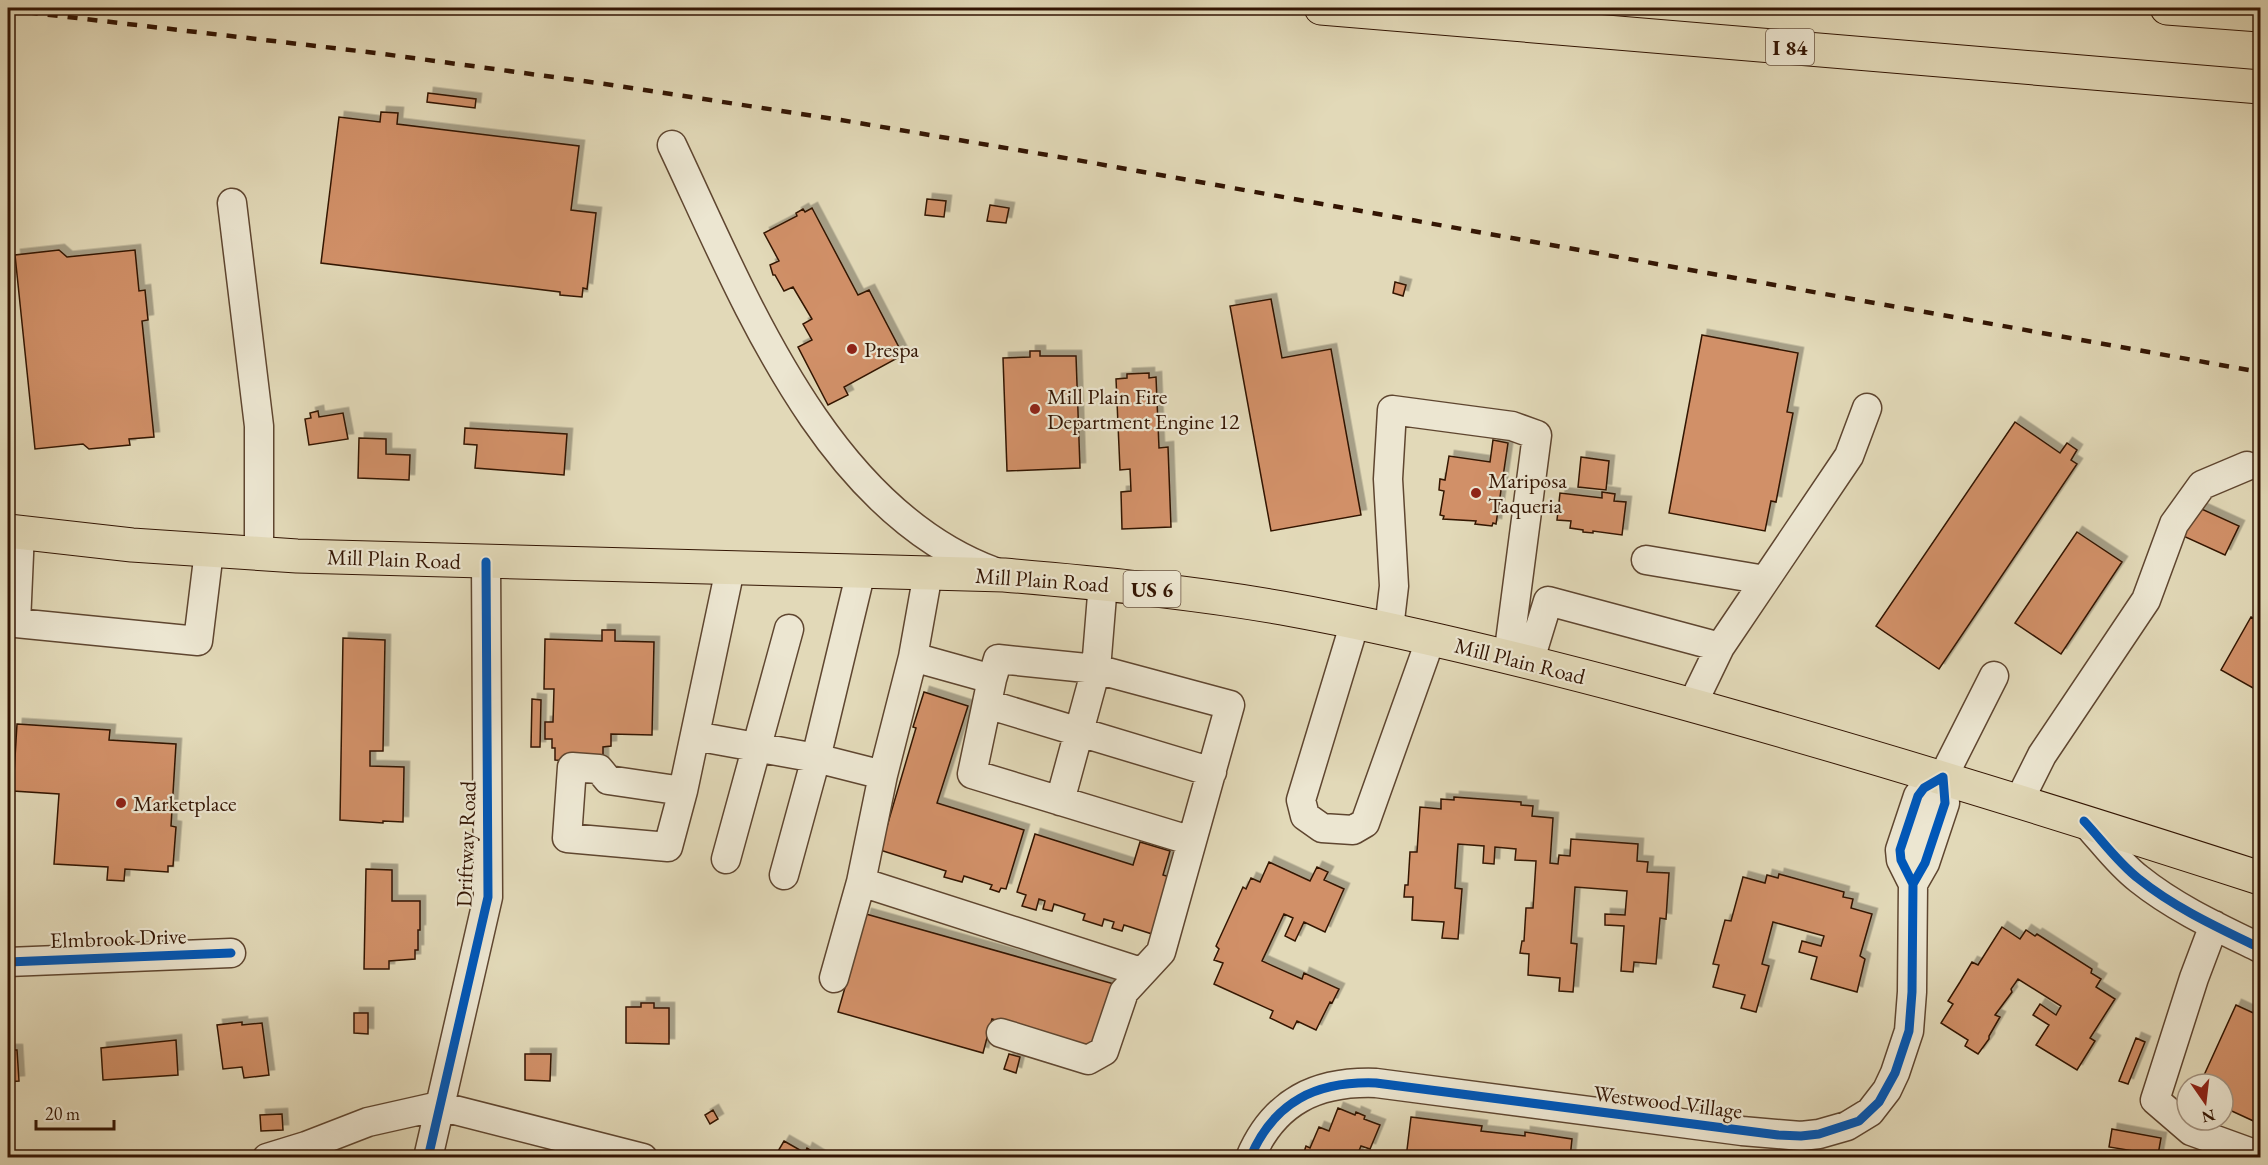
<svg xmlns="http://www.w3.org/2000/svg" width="2268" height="1165" viewBox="0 0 2268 1165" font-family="'EB Garamond',serif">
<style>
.building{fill:#d19068;stroke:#331503;stroke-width:1.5;filter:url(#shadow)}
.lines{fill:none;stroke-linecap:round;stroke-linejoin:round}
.minor-casing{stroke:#5f4630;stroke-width:31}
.major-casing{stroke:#331503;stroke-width:35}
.highway-casing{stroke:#331503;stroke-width:35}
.minor{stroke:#ece6d1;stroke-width:28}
.major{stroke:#e2d9b8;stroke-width:33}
.highway{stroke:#e2d9b8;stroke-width:33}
.rail{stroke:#331503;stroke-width:4.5;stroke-dasharray:10 10;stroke-linecap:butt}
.cycleway-casing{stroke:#ece6d1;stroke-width:13}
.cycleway{stroke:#0057b8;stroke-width:9}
.poi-dot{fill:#8f2418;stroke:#ece6d1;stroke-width:2}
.labels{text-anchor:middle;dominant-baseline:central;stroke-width:4.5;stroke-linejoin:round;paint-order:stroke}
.shield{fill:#ece6d1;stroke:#6a5441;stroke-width:1.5}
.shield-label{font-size:21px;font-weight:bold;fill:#331503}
.poi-label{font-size:22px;fill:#331503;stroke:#ece6d1;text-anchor:start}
.street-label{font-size:22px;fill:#331503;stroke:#ece6d1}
</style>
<defs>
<filter id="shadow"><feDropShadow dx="5.5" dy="-5.5" stdDeviation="0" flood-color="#0004"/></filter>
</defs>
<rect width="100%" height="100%" fill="#e2d9b8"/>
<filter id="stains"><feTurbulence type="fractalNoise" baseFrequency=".00333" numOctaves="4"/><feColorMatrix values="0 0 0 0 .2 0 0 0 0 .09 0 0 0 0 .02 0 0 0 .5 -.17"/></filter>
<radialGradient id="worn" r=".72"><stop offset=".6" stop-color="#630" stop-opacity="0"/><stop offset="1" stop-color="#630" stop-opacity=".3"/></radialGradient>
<path class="building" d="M428,93L476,99L475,108L427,102Z
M381,112L398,113L397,124L579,146L571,210L596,213L587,289L583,288L582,297L560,295V292L321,263L339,117L380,122Z
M927,199L946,201L944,217L925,215Z
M990,205L1009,208L1006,223L987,221Z
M812,208L858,295L869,290L903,355L844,387L848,395L828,405L798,347L812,340L803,324L812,319L793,287L784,291L775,275H773L770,265L779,261L764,233L797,216L796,213L803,209L805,212Z
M59,250L67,257L135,250L139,291L145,290L148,320L142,321L154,437L129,439L130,445L89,449L83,444L35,449L15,255Z
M1395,282L1406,285L1403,296L1393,293Z
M1271,299L1282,358L1331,349L1361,515L1271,531L1230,306Z
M1702,335L1798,353L1787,412L1793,413L1776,502L1771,501L1765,531L1669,513Z
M1030,351H1040V356H1076L1080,468L1007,471L1003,358L1030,357Z
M1149,373V378L1156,377L1159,448L1168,447L1171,527L1122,529L1121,492L1131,491L1130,469L1120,470L1116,379L1127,378V374Z
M318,411L319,417L343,413L348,439L309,445L305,419L311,418L310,413Z
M2015,422L2060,453L2067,443L2077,450L2071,460L2077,464L1939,669L1876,626Z
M465,428L567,434L564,475L475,468L477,445L464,444Z
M359,438L386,439V454L410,455L409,480L358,478Z
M1493,440L1508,443L1496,524L1493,523L1492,526L1475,524L1476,521L1443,519L1444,516L1440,515L1444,491L1439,490L1440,479L1445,480L1449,456L1490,462Z
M1581,457L1609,461L1606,490L1578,487Z
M1602,492L1615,494L1614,501L1626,502L1622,535L1593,531V533L1583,532V530L1570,528L1571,521L1557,520L1560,493L1602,498Z
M2195,506L2239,526L2225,555L2181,535Z
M2077,532L2122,562L2061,654L2015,623Z
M2251,617L2260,622V675L2253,688L2221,670Z
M602,630H615V641L654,642L652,735L611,734V746L603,747V762L555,760V748H552V739H545V722H553L554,689H544L545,639L602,641Z
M343,638L385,640L383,751H370V766L404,767L403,822L383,821V823L340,820Z
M924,692L968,706L937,803L1024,830L1006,889L1001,888L999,892L990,889L992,885L964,876L962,882L944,877L946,871L880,850L916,728L913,727Z
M532,699L541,700L540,747H531Z
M17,724L110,730L109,740L176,744L171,826L176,827L173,866H168V872L125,869L124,881L107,880L108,867L54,864L59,794L13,791Z
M1454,797L1521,802V805L1533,806L1532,816L1553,818L1550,863L1558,864L1559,855L1570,856L1571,839L1638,844L1637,861L1648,862L1647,872L1669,873L1666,919L1660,918L1656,964L1634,962L1633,972L1621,971L1624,926L1605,925V914L1625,915L1627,891L1575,887L1571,943L1577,944L1573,992L1559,991L1560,978L1528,975L1529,954L1520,953L1522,941H1524L1526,908H1533L1536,861L1515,860L1516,849L1495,847L1494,864L1483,863L1484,846L1458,844L1455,888L1462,889L1458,939L1442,938L1444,922L1412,920L1413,897H1404L1405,885H1408L1410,852H1417L1420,807L1441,809V799L1454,800Z
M1035,834L1133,865L1140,842L1170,851L1163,875L1170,877L1152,934L1124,925L1122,931L1112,928L1114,922L1104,919L1102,926L1083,920L1085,914L1054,904L1052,911L1043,909L1045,901L1039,899L1036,910L1022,906L1026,895L1017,892Z
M1269,862L1310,881L1317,867L1328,872L1324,880L1344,889L1325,932L1304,922L1295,941L1285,936L1293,918L1284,914L1262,961L1302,979L1304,973L1339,989L1332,1003L1330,1002L1316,1030L1297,1021L1293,1029L1270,1018L1273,1011L1214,984L1223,963L1214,960L1219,949L1216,946L1243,887L1246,889L1251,878L1260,882Z
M366,869L392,870V901H420V930H418V950H415V959L389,961V969H364Z
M1779,874L1844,892L1843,897L1853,899L1851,908L1872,914L1860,956L1865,959L1857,992L1811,979L1817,957L1799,952L1802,941L1821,946L1824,936L1773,922L1762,964L1769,966L1756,1012L1741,1008L1745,995L1713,987L1719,965L1713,964L1725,920L1731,921L1743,877L1765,883L1767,875L1778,878Z
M866,914L1114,984L1096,1048L992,1019L983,1053L838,1012Z
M2002,927L2020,939L2026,930L2035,936L2037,934L2092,969L2091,973L2101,979L2096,987L2115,999L2090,1038L2095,1041L2077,1070L2036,1045L2049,1025L2033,1015L2040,1004L2056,1015L2061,1006L2018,979L2011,989L2012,992L1995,1015L2000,1017L1989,1036V1039L1978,1054L1965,1046L1968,1040L1941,1023L1953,1004L1948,1001L1960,982L1972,962L1978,965Z
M641,1003H654V1008H669V1044L626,1043V1007H641Z
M2236,1005L2260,1016V1124L2223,1107V1084H2200Z
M354,1013H368V1034L354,1033Z
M242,1022V1025L262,1023L269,1075L244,1078L242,1067L223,1069L217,1025Z
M2136,1038L2145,1042L2128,1084L2119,1081Z
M176,1040L178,1075L103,1080L101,1048Z
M8,1050H17L19,1081L8,1082Z
M525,1054H551L550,1081L525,1080Z
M1009,1054L1020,1057L1016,1073L1004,1069Z
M1338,1108L1355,1115L1356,1112L1365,1116L1364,1119L1380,1125L1370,1149L1361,1146L1356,1158H1302L1306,1146L1310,1148L1319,1127L1329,1131Z
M713,1110L718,1119L710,1124L705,1115Z
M282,1114L283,1130L261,1131L260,1115Z
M1411,1117L1482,1126L1481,1131L1525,1136V1132L1572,1139L1570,1158H1406Z
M2112,1129L2161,1138L2158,1155L2109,1147Z
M784,1141L805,1153L807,1148L823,1158H774Z"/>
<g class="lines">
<g class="minor-casing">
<path id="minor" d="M672,145C744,297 825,510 995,572
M232,203L259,426V554
M20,532L16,623L198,641L209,551
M1646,560L1765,580
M1355,622L1301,800L1305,816L1322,828L1353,830L1365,823L1431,638
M1389,629L1394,586L1388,479L1392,410L1512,426L1537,435L1508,657
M913,657L992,679L998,659L1096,669L1103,583
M1529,663L1548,601L1720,647
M992,679L972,774L1192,841
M987,704L1212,772
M1692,705L1720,647L1849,456L1867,408
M695,736L816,758L883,775L913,657L928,573
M883,775L861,882L1141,972
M1943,777L1994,676
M683,791L608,780L599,769L572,767L567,838L668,847L683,791L730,569
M2019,801L2042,755L2146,600L2174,524L2202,485L2247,466
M2084,821C2102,840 2118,863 2139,879C2175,908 2219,928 2260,948
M726,859L789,629
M784,875L816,758L861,571
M1913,884L1925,863L1945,803L1943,777
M2214,925L2194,978L2155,1100L2191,1131L2260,1156
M8,962L231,953
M834,978L861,882
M1001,1033L1088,1060L1104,1051L1124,992L1161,952L1230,705L1096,669L1060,801
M267,1158L306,1146L368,1122L439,1106L643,1158
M428,1158L488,897L486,562
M1250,1158C1274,1101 1317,1081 1376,1083L1742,1131L1801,1136L1819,1134L1847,1126L1870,1112L1887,1090L1895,1073L1909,1031L1912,992L1913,884L1901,860L1900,850L1918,796L1924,788L1943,777"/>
</g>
<g class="major-casing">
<path id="major" d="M8,531L132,545L297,556L1004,575C1098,583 1190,592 1282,608C1404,630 1524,660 1644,692C1851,748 2056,812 2260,878"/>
</g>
<g class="highway-casing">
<path id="highway" d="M1321,8L2260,87
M2167,8L2260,15"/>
</g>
<use href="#minor" class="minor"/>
<use href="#major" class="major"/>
<use href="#highway" class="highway"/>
<path class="rail" d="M8,10L376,53L605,84L841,120L1071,159L2260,372"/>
<g class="cycleway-casing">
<path id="cycleway" d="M2084,821C2102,840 2118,863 2139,879C2175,908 2219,928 2260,948
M8,962L231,953
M428,1158L488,897L486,562
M1250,1158C1274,1101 1317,1081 1376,1083L1778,1135L1801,1136L1819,1134L1859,1121L1879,1102L1895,1073L1909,1031L1912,992L1913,884L1901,860L1900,850L1918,796L1924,788L1943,777L1945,803L1925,863L1913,884"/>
</g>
<use href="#cycleway" class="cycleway"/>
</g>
<g class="poi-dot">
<circle cx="852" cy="349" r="6"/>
<circle cx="1035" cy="409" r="6"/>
<circle cx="1476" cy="493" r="6"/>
<circle cx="121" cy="803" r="6"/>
</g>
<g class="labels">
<g class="shield">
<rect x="1766" y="29" width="48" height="36" rx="4.5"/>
<rect x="1123.5" y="571" width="57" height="36" rx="4.5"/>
</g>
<g class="shield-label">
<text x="1790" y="47">I 84</text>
<text x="1152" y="589">US 6</text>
</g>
<g class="poi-label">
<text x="864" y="349">Prespa</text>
<text x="1047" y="396">Mill Plain Fire<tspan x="1047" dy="25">Department Engine 12</tspan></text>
<text x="1488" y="480">Mariposa<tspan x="1488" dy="25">Taqueria</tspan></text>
<text x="133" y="803">Marketplace</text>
</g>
<g class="street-label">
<text transform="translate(394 559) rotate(2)">Mill Plain Road</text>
<text transform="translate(1042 580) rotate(4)">Mill Plain Road</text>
<text transform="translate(1520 661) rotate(14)">Mill Plain Road</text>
<text transform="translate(466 844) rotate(-88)">Driftway Road</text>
<text transform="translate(118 938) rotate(-2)">Elmbrook Drive</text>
<text transform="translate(1668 1102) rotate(7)">Westwood Village</text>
</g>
</g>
<rect width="2268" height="1165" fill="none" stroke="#e2d9b8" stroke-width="30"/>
<rect x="9" y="9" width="2250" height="1147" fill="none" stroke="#331503" stroke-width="3"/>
<rect x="15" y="15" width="2238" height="1135" fill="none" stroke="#331503" stroke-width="1.5"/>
<g transform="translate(2205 1102) rotate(166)"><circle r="28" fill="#ece6d1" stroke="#a2927f" stroke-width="1.5"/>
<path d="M0-4.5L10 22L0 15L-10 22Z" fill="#8f2418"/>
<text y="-9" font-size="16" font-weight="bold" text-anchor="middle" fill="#331503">N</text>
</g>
<path d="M36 1120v9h78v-9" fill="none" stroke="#331503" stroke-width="3"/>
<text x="45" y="1120" font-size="18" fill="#331503" stroke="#ece6d1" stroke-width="4.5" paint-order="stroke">20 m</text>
<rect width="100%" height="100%" filter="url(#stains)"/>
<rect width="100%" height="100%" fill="url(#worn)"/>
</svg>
